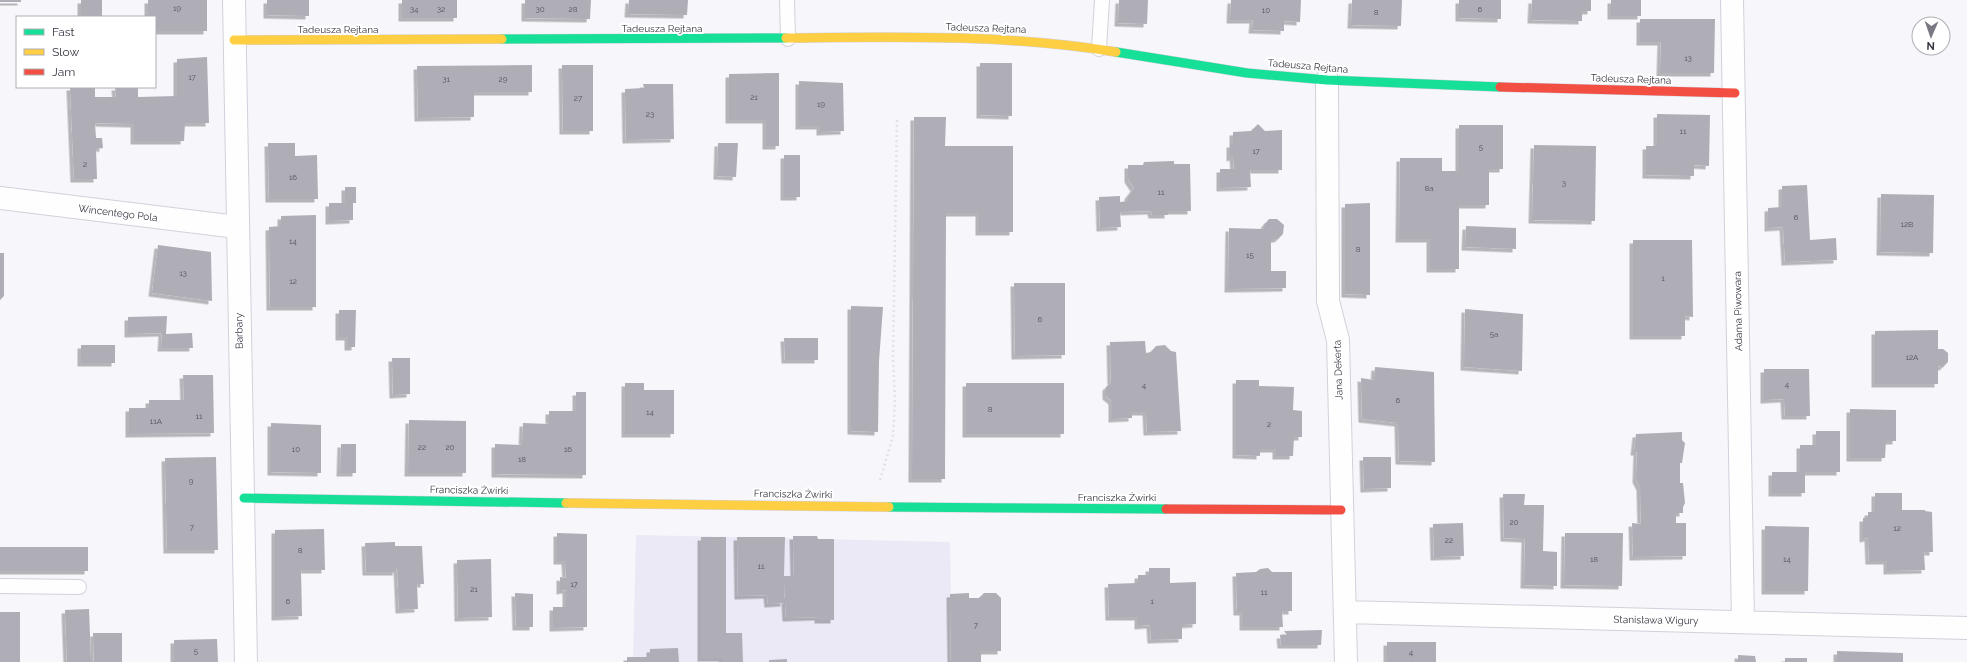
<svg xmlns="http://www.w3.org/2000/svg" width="1967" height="662" viewBox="0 0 1967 662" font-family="Raleway,sans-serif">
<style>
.built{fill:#ebe9f5}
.building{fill:#afadb6;filter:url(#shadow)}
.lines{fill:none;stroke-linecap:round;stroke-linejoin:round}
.lane-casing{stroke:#d2d1db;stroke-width:16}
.street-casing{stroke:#d2d1db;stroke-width:24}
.fast-casing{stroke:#d2d1db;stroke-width:10}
.slow-casing{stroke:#d2d1db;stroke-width:10}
.jam-casing{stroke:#d2d1db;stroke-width:10}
.path{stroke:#e3e2e4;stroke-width:2.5;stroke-dasharray:2 3;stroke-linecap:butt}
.lane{stroke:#fefefe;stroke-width:14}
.street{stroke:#fefefe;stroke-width:22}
.fast{stroke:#16e098;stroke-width:9}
.slow{stroke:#ffcf43;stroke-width:9}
.jam{stroke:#f24e42;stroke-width:9}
.labels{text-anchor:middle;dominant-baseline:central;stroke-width:4;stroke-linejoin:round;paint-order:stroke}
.number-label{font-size:8px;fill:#54525e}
.street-label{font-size:10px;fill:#363441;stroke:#fff}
</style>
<defs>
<filter id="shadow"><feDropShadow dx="-3.5" dy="3.5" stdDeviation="0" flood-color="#0004"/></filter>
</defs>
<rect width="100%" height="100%" fill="#f7f6fb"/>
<path class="built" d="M636,535L950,542L952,662H633Z"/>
<path class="building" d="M0,0H21V2H0Z
M81,0H102V17H81Z
M148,0H207V31H155V17H148Z
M267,0H309V16L267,15Z
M402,0H457V18H402Z
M525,0H591L590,19L525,18Z
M629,0H688L687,15L628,14Z
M1119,0H1148L1147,24L1118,23Z
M1231,0H1301L1300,22L1284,21V31L1252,30L1253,20H1230Z
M1352,0H1402L1401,26L1351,25Z
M1459,0H1501V19L1459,18Z
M1532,0H1591V11H1582V21L1531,20Z
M1611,0H1641V16H1611Z
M1640,19H1715L1714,73H1660L1661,42H1640Z
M207,57L209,123H185L184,141H134V124L95,123L96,138H102L103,148L96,149L97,179H74L70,87H95V97H116L115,87H138V97L177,96V59Z
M980,63H1012V116L980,115Z
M532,65V92H474V117L418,118L417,66Z
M562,65H593V131H563Z
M779,73V146H766V120H729V74Z
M799,81L843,83L844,131L820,132V126H799Z
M643,84H673L674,139L626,140L625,89L644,88Z
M1657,114L1710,115L1709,166L1694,165V176L1646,175V146H1657Z
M914,117H946L945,146H1013V232H979V213H946L945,479H912Z
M1258,124L1265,131L1282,130V170H1250L1251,187L1220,188V169H1234L1233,157L1230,158V144H1233V132L1251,131Z
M1459,125H1503V169H1489V205H1459V269H1430V239H1399L1400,158H1442V171H1459Z
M268,143H295V156L317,155L318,199H269Z
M718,143H738L736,177L717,176Z
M1534,145L1596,146L1595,221L1532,220Z
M784,155H800V197H784Z
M1174,161V164H1190L1191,211H1168V215H1152L1151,211L1120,212L1121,227L1100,228L1099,197L1120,196V202L1128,201V196L1134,188L1128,179V165H1143L1144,162Z
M1807,185L1810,240L1836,238L1837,260L1785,262L1783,227L1768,228V208L1782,207V186Z
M345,187H356V203H353V220L329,221V203H345Z
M1881,194L1934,195L1933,253L1880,252Z
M1370,203V295L1345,294V204Z
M316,215V307H270L269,227L281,226V216Z
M1269,219H1277L1284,225L1283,234L1278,239H1271V271H1286V288L1228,289L1229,228L1264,229V225Z
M1466,226L1516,228V249L1465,247Z
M1633,240H1692L1693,317L1685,316V336H1633Z
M158,245L211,252L212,301L152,293Z
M0,253H4V296L0,300Z
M1014,283H1065V355L1015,356Z
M851,306L883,307L879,361L878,432L851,431Z
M1465,309L1523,314L1522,371L1464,367Z
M339,310H356L355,347H348V337H339Z
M167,316L166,334L192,333L193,348H161L162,333L128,334V317Z
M1938,330V349H1943L1948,353V362L1943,367L1938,366V384H1875V331Z
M784,338H818V360H785Z
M1145,341L1146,353L1151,352L1156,346L1165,345L1171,351L1176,352L1181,431L1147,432L1146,412H1132V418L1112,419V401L1106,396V387L1111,383L1110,342Z
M81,345H115V363H81Z
M392,358H410V394L393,395Z
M1375,367L1434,372L1435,462L1399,461L1398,423L1362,419L1361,378L1374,380Z
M1764,369H1809L1810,416H1785L1784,399L1764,400Z
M183,375H213L214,433L129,434V408H149V400H184Z
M1236,380H1259V386L1294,387L1293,410L1302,411V437H1294L1293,456H1276V449H1260V456L1236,455Z
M625,383H644V390H674V434H625Z
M966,383H1064V434H966Z
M576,392H586V475L495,474V444L522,445L523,423L549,424V411H576Z
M1850,409L1896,410V441H1886L1885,458H1850Z
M409,420L466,421V473H408Z
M271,423L321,425V473L271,472Z
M1816,431H1840V472H1805V493H1772V472H1800V445H1816Z
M1682,432V440L1685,443L1682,463H1680V483H1683L1685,503L1683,507V513H1676V523H1686V556L1633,557L1632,523L1641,524L1640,487L1636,479L1637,452H1634L1636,434Z
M341,444H356V473H340Z
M216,457L218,550H167L165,458Z
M1363,457H1391V488L1364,489Z
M1875,493H1902V510H1925V511L1932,512L1933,552H1924L1925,570L1887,571V561H1869L1868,538L1863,539V518H1868V512H1875Z
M1503,494H1525L1524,505H1544L1543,551L1557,552V586L1524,585L1525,539L1504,538Z
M1463,523L1464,556L1434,557L1433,524Z
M1765,526L1809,527L1808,591H1765Z
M324,529L325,570H301L302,616L275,617V530Z
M557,533L587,534V627L553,628V607H566V590L560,591V577L566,578L565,561H557Z
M1565,533H1623L1622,586L1564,585Z
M793,536H817L818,539H834V620H818V617L786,618L784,580V603L768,604L767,595L738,596L737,537H785L784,576H794Z
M701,537H726V633H742L743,662H722V658H701Z
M395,542V546H422L424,584H417L418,609L399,610L397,567L396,572H366L365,543Z
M0,547H88V571H0Z
M491,559L492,617L458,618L457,560Z
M1149,568H1170V583L1196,582V624L1182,625V639L1151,640L1150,625L1138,626V617H1109L1108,584L1138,583V575H1149Z
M1268,568L1272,572H1292V611H1282L1283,627H1243V612H1237L1236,573L1256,572L1260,569Z
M515,593L533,594V627H516Z
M969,593V598H979L984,593H996L1001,598V651H981V662H951L950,594Z
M89,609L91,662H67L65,610Z
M0,612H20V662H0Z
M1322,630L1321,645H1281L1280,635H1287L1284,631Z
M93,633H122V662H94Z
M217,639L218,662H174V640Z
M1387,642H1436V662H1387Z
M678,648L679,662H627V657H650V649Z
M1837,651L1903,653V662H1837Z
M1738,655L1755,656L1756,662H1738Z
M1785,658H1807V662H1785Z
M787,659V662H769V660Z"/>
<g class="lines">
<g class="lane-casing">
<path id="lane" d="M787,0L788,39
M1099,49L1102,0
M0,586L79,587"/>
</g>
<g class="street-casing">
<path id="street" d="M234,0L246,662
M1732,0L1743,622
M1327,80L1328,301L1338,340L1346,662
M0,198L237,227
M1345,612L1967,628"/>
</g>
<g class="fast-casing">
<path id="fast" d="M502,39L786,38
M1116,52L1247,73L1327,80L1500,87
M244,498L566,503
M889,507L1166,509"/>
</g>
<g class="slow-casing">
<path id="slow" d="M786,38C896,37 1007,34 1116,52
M234,40L502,39
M566,503L889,507"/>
</g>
<g class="jam-casing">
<path id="jam" d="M1500,87L1735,93
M1166,509L1341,510"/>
</g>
<path class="path" d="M880,480L893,436L895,401L893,358L897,120"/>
<use href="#lane" class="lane"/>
<use href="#street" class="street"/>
<use href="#fast" class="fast"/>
<use href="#slow" class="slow"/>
<use href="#jam" class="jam"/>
</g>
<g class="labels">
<g class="number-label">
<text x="177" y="8">19</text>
<text x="414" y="9">34</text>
<text x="441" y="9">32</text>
<text x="540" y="9">30</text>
<text x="573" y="9">28</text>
<text x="1480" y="9">6</text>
<text x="1266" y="10">10</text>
<text x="1376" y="12">8</text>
<text x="1688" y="58">13</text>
<text x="192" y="77">17</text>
<text x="446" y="79">31</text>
<text x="503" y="79">29</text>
<text x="754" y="97">21</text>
<text x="578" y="98">27</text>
<text x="821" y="104">19</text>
<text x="650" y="114">23</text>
<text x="1683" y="131">11</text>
<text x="1481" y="147">5</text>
<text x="1256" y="151">17</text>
<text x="85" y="164">2</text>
<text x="293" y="177">16</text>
<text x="1564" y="183">3</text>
<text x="1429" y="188">8a</text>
<text x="1161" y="192">11</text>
<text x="1796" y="217">6</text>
<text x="1907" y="224">12B</text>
<text x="293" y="241">14</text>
<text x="1358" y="249">8</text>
<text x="1250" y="255">15</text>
<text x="183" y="273">13</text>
<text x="1663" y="278">1</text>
<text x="293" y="281">12</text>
<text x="1040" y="319">6</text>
<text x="1494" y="334">5a</text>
<text x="1912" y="357">12A</text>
<text x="1787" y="384">4</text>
<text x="1144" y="385">4</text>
<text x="1398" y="400">6</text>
<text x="990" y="409">8</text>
<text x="650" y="412">14</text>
<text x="199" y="416">11</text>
<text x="156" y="421">11A</text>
<text x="1269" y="424">2</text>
<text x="422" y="447">22</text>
<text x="450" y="447">20</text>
<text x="296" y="449">10</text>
<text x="568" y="449">16</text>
<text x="522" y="459">18</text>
<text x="191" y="481">9</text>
<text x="1514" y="522">20</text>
<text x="192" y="527">7</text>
<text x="1897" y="528">12</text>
<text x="1449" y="540">22</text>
<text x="300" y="550">8</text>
<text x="1594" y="559">18</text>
<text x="1787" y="559">14</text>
<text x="761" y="566">11</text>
<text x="574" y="584">17</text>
<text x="474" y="589">21</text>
<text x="1264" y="592">11</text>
<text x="288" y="601">6</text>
<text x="1152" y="601">1</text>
<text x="976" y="625">7</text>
<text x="196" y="651">5</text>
<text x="1411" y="652">4</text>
</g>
<g class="street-label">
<text x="662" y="28">Tadeusza Rejtana</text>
<text transform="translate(986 28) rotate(2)">Tadeusza Rejtana</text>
<text x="338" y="29">Tadeusza Rejtana</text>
<text transform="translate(1308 66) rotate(5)">Tadeusza Rejtana</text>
<text transform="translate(1631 79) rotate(2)">Tadeusza Rejtana</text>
<text transform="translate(118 213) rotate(7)">Wincentego Pola</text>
<text transform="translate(1738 311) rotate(-91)">Adama Piwowara</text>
<text transform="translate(239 331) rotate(-91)">Barbary</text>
<text transform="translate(1338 370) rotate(-92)">Jana Dekerta</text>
<text transform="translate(469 490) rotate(1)">Franciszka Żwirki</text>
<text transform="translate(793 494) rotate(1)">Franciszka Żwirki</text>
<text x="1117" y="497">Franciszka Żwirki</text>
<text transform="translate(1656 620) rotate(1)">Stanisława Wigury</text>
</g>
</g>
<rect x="16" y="16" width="140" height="72" fill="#ffffff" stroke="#afaeb3"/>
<rect x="24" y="29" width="20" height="6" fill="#16e098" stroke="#afaeb3"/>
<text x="52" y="36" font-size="12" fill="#363441">Fast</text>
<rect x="24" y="49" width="20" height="6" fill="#ffcf43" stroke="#afaeb3"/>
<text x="52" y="56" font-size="12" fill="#363441">Slow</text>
<rect x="24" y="69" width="20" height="6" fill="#f24e42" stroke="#afaeb3"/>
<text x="52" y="76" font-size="12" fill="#363441">Jam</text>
<g transform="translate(1931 36) rotate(182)"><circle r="19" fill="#ffffff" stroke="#afaeb3"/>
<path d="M0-3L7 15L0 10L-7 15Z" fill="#7a7882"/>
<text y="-6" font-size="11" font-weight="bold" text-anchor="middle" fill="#363441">N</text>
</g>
</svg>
